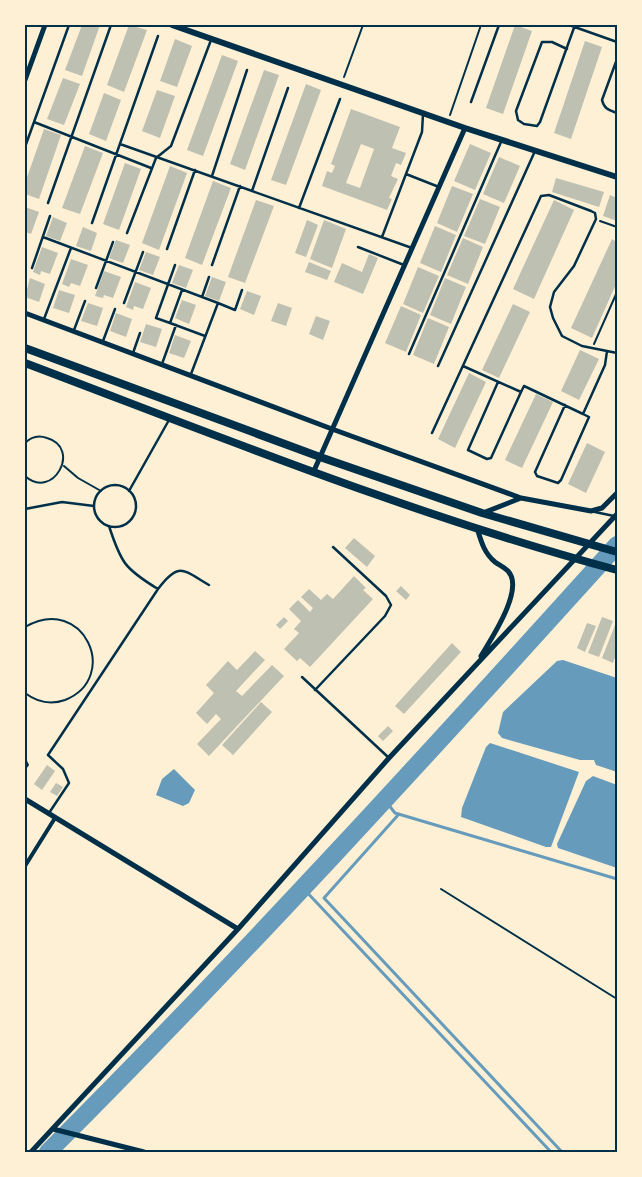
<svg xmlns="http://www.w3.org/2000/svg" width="642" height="1177" viewBox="0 0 642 1177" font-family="Commissioner,sans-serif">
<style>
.water{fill:#669bbc}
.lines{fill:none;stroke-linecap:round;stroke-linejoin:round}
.stream{stroke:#669bbc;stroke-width:3}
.river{stroke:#669bbc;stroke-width:18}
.building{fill:#bec0b2;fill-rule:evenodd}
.path{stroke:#003049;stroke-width:2}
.service{stroke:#003049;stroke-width:2.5}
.pedestrian{stroke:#003049;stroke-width:4}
.minor{stroke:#003049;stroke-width:5}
.tertiary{stroke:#003049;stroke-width:6}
.primary{stroke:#003049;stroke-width:8}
.neatline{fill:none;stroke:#003049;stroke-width:2}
</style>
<rect width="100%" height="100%" fill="#fdf0d5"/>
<path class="water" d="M563,660L617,678V772L596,765L594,760H580L502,738L498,733L503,712L557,661Z
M490,743L579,772L551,847H546L461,817L462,808L486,747Z
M174,769L195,790L189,803L183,806L156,795L162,779Z
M593,776L617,785V868L558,848L557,844L586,781Z"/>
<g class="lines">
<path class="stream" d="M384,799L395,813L617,879
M399,814L324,898L562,1152
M302,887L551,1152"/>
<path class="river" d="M48,1152C244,956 431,751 617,545"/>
</g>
<path class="building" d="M82,25H100L82,76L65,70Z
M129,25L147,30L124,92L107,85Z
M515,25L532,31L503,114L486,108Z
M175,39L192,46L177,87L160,81Z
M585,41L602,47L571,139L554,133Z
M222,55L238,61L203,156L187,150Z
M264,70L279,75L245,170L230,164Z
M63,78L80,84L64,125L47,119Z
M306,84L321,90L286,185L271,180Z
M157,90L175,96L160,138L142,131Z
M104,93L121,100L106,141L89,134Z
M351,109L400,127L392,148L406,153L401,165L396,163L391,176L398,179L389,198L392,199L387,210L322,186L327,171L332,173L335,166L331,164ZM361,144L374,149L360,188L346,183Z
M44,129L61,135L39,199L25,194V183Z
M470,144L491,153L475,190L454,181Z
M85,146L103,153L80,214L62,208Z
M499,157L520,166L504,203L483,194Z
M125,163L141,169L119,230L103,224Z
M170,166L187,173L159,250L142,243Z
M556,178L604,192L599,207L552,192Z
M213,181L231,188L202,265L185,258Z
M452,186L473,194L457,232L437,223Z
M610,195L617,198V221L603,216Z
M480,199L500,207L485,244L464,236Z
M256,200L274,206L245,283L228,277Z
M554,200L574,210L534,299L513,289Z
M25,207L39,212L31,234L25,232Z
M53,217L67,223L60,241L46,236Z
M307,220L318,225L306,257L295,253Z
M324,220L346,229L332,268L310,259Z
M435,226L456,235L441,272L420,263Z
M83,227L97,233L91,251L76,246Z
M463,238L483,247L468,284L447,275Z
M612,239L617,242V282L592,338L571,328Z
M116,240L130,245L123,263L109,258Z
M42,247L58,253L50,274L41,271L40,275L33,272Z
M146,252L160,257L153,275L139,270Z
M369,254L378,258L363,294L334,282L342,263L362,272Z
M71,259L88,265L80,286L71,283L69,287L62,284Z
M309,262L331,271L327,280L305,272Z
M179,265L193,270L186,288L172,283Z
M418,267L439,276L423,313L403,304Z
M104,271L121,277L113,298L104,295L103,298L95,296Z
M212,277L226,282L219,301L205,296Z
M30,278L45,284L39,302L25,297Z
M445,278L466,287L451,324L430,315Z
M135,282L151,288L143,309L134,306L133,310L126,307Z
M59,290L75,295L69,313L53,308Z
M247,291L261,296L254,315L240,309Z
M182,300L196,305L189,324L175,318Z
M88,303L103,308L97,326L81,321Z
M278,303L292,308L286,326L271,321Z
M513,304L530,312L499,378L482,370Z
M401,306L421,315L406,352L385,343Z
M116,313L132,319L126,337L110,331Z
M316,316L330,321L323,340L309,334Z
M428,318L449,327L434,364L413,355Z
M146,324L162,329L156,347L140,342Z
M175,335L191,341L184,358L169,353Z
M580,350L599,359L579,400L561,391Z
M469,373L486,382L455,448L438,439Z
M536,394L553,402L522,468L505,460Z
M587,443L605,452L586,493L568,484Z
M354,538L375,556L367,567L345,548Z
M354,576L366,588L363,590L373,599L310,667L300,658L297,661L284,649L299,633L294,629L301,621L289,609L298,600L310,612L313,608L301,597L309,589L321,600L327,594L333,599Z
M401,586L410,595L406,600L396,591Z
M284,617L288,621L280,629L276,625Z
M602,617L613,621L599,657L588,653Z
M617,620V652L613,663L602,658Z
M587,623L596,626L585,652L577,648Z
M452,643L461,652L404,714L395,706Z
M255,651L265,660L236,691L242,696L272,665L284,676L209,756L197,744L221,719L216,714L207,724L196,713L214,693L206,685L228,661L237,670Z
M261,702L272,712L233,755L222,745Z
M388,726L393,731L383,741L378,736Z
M47,765L55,771L42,790L34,784Z
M56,783L63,787L57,796L50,792Z"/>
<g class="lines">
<path class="path" d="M344,77L363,25
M450,115L481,25
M600,221L617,227
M594,344L617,292
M25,443C31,437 39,435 47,438C82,448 53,501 25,476
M64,466L78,478L101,491
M25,627C84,593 121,678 65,700C51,705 37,702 25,693
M25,759L28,765L25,769
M441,889L617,999"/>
<path class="service" d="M569,25L617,42
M567,49L552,42H542L516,111L518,120L524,124L537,126L540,122L575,25
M617,59L602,100C604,109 609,110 617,113
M471,102L499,25
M34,122L151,168
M120,144L412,248
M25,147L69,25
M406,174L439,187
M212,176L247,70
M252,191L288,88
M48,203L111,25
M299,208L340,99
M92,223L158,36
M127,233L156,158L171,146L211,40
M43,237L218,303L191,374
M382,237L422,132L423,114
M358,247L404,265
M167,249L195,170
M212,265L240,186
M32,268L50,216
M96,288L113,242
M182,290L170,323L205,336
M202,297L209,277
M124,303L143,252
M218,303L235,310L242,290
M44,319L71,248
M170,323L156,318L175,265
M74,330L85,301
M103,341L115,309
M133,353L140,333
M409,354L501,142
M162,364L176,325
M438,366L535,151
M463,366L521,392L524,386L583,414L605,365L607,351
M498,382L468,450L487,459L491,458L521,392
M565,405L535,472L537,476L558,483L561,480L589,417L583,414
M432,433L541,196L549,195L591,211L595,213L596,219L574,266L554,292L550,307L553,318L562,336L582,346L617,353
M94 506a21 21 0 1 1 42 0a21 21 0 1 1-42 0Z
M129,491L169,420
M25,509L62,502L94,506
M595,512L614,516
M109,526C121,563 125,569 158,589
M302,677L388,757
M315,690L385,616L391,605L386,596L333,547
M49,813L69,783L63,769L48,755L158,589C179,561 183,570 209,585"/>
<path class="pedestrian" d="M25,866L55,818"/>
<path class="minor" d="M25,80L45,25
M25,313L332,429L521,498
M313,473L465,128
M483,513L521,498L591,511L602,508L617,493
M477,528C481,541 484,553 495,562C499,565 504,567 508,571C525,589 491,639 481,656
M25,799L238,929
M53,1129L144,1152
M31,1152L238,929L389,758L617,514"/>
<path class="tertiary" d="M172,25L465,128L617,177"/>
<path class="primary" d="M25,348L320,457L482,513L617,552
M25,363C221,437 415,516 617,570"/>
</g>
<rect width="642" height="1177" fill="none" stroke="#fdf0d5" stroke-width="52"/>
<rect x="26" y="26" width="590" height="1125" class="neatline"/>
</svg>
